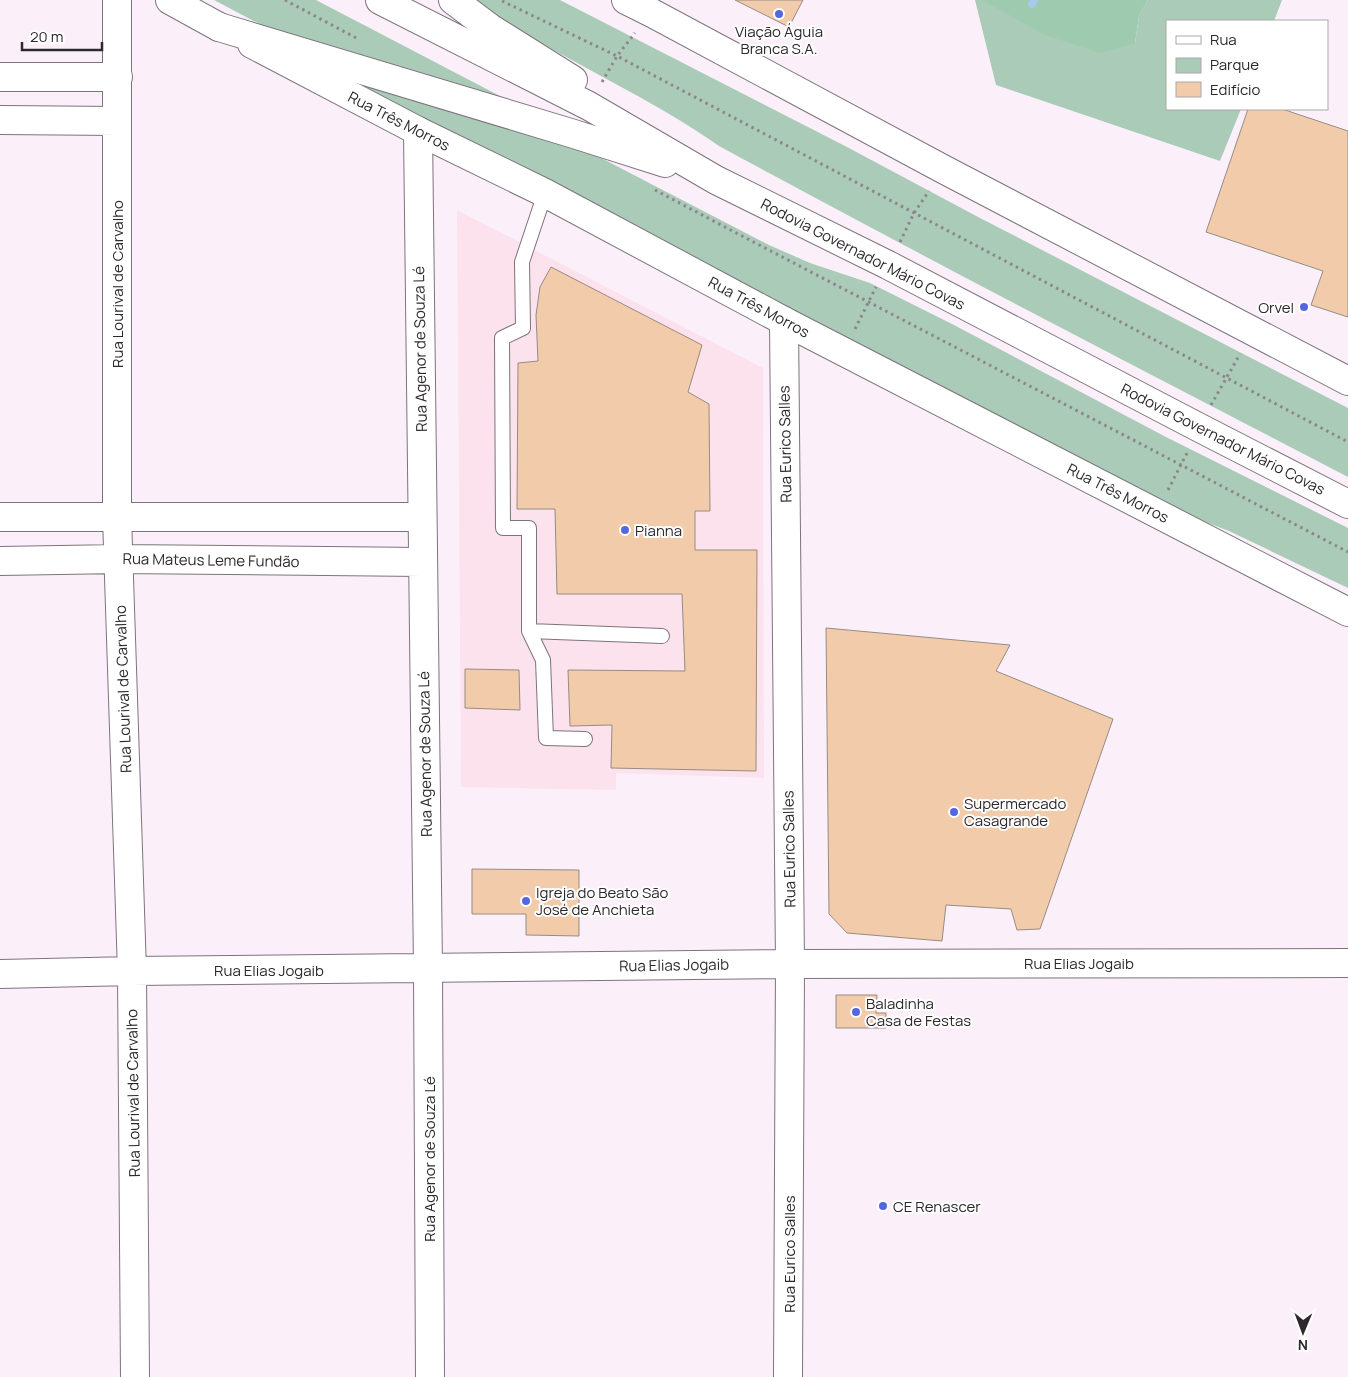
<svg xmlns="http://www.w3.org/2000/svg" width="1348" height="1377" viewBox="0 0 1348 1377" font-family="Manrope,sans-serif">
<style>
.commercial{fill:#fbe2ec}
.green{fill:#aacbb7}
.forest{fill:#9ecbaf}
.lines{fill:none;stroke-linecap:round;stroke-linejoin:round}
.stream{stroke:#a6cbec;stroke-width:8}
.building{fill:#f1cbaa;stroke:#978c83}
.service-casing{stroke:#7d737c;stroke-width:16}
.minor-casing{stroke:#7d737c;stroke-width:30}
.secondary-casing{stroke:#7d737c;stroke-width:30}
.primary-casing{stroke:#7d737c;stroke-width:30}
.trunk-casing{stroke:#7d737c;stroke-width:30}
.path{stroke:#8d868d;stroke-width:3;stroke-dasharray:2.5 4;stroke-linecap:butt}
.service{stroke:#fff;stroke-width:14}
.minor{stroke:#fff;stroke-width:28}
.secondary{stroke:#fff;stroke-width:28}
.primary{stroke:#fff;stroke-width:28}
.trunk{stroke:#fff;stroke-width:28}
.poi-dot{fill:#5567dd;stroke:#fff;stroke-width:2}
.labels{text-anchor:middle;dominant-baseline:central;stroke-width:4;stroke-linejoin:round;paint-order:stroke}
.poi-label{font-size:15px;fill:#2c282c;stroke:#fff;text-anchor:start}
.street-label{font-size:15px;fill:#2c282c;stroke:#fff}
</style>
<rect width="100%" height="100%" fill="#fbf0fa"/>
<path class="commercial" d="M457,210L763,368L764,778L616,773V790L461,787Z"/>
<path class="green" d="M214,0H316L523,108L269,29Z
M466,0H560L847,147L980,218L1348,408V477C1138,368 927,259 719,146C685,122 649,102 612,82C563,55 513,29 466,0Z
M975,0H982L1135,43L1139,16L1148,0H1282L1274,21H1167V109H1241L1220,161L996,85Z
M336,75L555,136L605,160L769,245L810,263L870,283L952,324L1166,437L1348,528V588L1229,531L1169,508Z"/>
<path class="forest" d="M982,0H1148L1139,16L1135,43L1100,53L1045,35Z"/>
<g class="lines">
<path class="stream" d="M1032,4L1034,0"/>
</g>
<path class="building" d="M735,0H803L789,27Z
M1248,109H1282L1348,131V317L1311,305L1323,271L1206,232Z
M551,267L702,345L688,392L709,404L710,511H695V550H757L756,771L611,768L612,725L570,726L568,670L685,671L682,594H557L555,509H517L518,363L538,361L536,315L540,287Z
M826,628L1010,645L996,671L1113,719L1040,929L1017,930L1011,909L946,905L942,941L847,933L829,914Z
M465,669L519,670L520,710L465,708Z
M472,869L579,870V936L526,935V914H472Z
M836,995H877L876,1013H886V1028H836Z"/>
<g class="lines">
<g class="service-casing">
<path id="service" d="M545,193L522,262L523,328L502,338L503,528H529V631L543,660L546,738L585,739
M529,631L662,636"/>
</g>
<g class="minor-casing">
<path id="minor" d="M117,0V517L132,971L135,1377
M0,77H118
M0,120L117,121
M418,131L428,969L430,1377
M784,321L790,964L788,1377
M0,517H421
M0,561L119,559L422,562
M0,974L132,971L790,964L1348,963"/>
</g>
<g class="secondary-casing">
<path id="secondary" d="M626,0L652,13L943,169L1348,381
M252,44L418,131L545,193L784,321L1348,612"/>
</g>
<g class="primary-casing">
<path id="primary" d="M170,0L219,27"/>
</g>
<g class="trunk-casing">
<path id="trunk" d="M380,0L589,106L716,180L888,265L1198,427L1348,504
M453,0L490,28L573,80
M219,27L574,134L665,163"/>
</g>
<path class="path" d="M285,0L358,39
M502,1L617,56L1348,442
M602,82L617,56L635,33
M655,190L742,236L1348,552
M900,242L914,213L929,191
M855,329L876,287
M1211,405L1240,354
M1168,490L1188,451"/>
<use href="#service" class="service"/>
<use href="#minor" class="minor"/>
<use href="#secondary" class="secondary"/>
<use href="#primary" class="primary"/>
<use href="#trunk" class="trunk"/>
</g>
<g class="poi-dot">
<circle cx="779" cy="14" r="5"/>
<circle cx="1304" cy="307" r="5"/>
<circle cx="625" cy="530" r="5"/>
<circle cx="954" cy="812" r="5"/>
<circle cx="526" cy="901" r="5"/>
<circle cx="856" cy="1012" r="5"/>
<circle cx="883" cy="1206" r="5"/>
</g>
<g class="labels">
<g class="poi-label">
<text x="779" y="31" text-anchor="middle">Viação Águia<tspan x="779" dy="17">Branca S.A.</tspan></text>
<text x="1294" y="307" text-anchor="end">Orvel</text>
<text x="635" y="530">Pianna</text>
<text x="964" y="803">Supermercado<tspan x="964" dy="17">Casagrande</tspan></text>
<text x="536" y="892">Igreja do Beato São<tspan x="536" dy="17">José de Anchieta</tspan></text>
<text x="866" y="1003">Baladinha<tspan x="866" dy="17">Casa de Festas</tspan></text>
<text x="893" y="1206">CE Renascer</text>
</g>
<g class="street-label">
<text transform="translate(399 121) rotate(27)">Rua Três Morros</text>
<text transform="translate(863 254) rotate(27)">Rodovia Governador Mário Covas</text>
<text transform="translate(117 284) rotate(-90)">Rua Lourival de Carvalho</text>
<text transform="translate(759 307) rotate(28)">Rua Três Morros</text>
<text transform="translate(420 349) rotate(-91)">Rua Agenor de Souza Lé</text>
<text transform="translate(1223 439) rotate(27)">Rodovia Governador Mário Covas</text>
<text transform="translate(785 444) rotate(-91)">Rua Eurico Salles</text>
<text transform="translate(1118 493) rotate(27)">Rua Três Morros</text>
<text transform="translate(211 560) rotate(1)">Rua Mateus Leme Fundão</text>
<text transform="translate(123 689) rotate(-92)">Rua Lourival de Carvalho</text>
<text transform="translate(425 754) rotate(-91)">Rua Agenor de Souza Lé</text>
<text transform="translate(789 849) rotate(-91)">Rua Eurico Salles</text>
<text x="1079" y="963">Rua Elias Jogaib</text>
<text transform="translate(674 965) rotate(-1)">Rua Elias Jogaib</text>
<text x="269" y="970">Rua Elias Jogaib</text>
<text transform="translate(133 1093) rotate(-91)">Rua Lourival de Carvalho</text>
<text transform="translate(429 1159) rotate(-90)">Rua Agenor de Souza Lé</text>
<text transform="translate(789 1254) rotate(-90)">Rua Eurico Salles</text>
</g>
</g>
<rect x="1166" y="20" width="162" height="90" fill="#ffffff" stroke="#aba9ab"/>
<rect x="1176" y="36" width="25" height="8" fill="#ffffff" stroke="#aba9ab"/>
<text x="1210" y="45" font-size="15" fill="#2c282c">Rua</text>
<rect x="1176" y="58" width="25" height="15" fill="#aacbb7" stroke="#aba9ab"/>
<text x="1210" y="70" font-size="15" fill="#2c282c">Parque</text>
<rect x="1176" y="82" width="25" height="15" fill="#f1cbaa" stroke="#aba9ab"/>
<text x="1210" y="95" font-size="15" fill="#2c282c">Edifício</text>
<g transform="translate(1303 1332) rotate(181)" stroke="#ffffff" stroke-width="4" paint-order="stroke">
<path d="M0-4L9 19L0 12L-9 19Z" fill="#2c282c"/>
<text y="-8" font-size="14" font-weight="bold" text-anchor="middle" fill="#2c282c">N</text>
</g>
<path d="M22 42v8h80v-8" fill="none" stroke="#2c282c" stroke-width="2.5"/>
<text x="30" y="42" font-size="15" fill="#2c282c" stroke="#ffffff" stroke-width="4" paint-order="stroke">20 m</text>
</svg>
